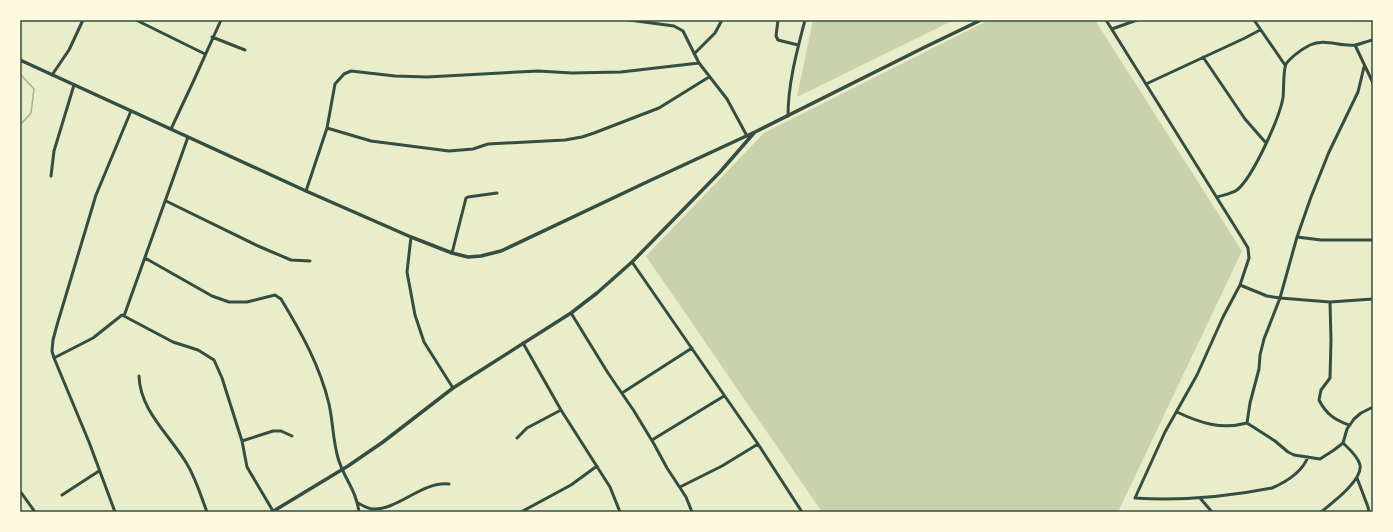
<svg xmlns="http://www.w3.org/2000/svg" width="1393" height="532" viewBox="0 0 1393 532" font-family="'DejaVu Sans',sans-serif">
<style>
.green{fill:#cad2ad}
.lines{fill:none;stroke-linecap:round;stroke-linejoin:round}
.stream{stroke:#a3b18a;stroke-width:1.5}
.minor{stroke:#344e41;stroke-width:3}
.tertiary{stroke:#344e41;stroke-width:3.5}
.neatline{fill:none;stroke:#344e41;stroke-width:1.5}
</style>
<rect width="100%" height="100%" fill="#e9edc9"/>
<path class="green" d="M813,20H954L797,97Z
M989,20H1095L1242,251L1118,512H822L646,256L764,133Z"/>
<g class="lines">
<path class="stream" d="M20,74L34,89L31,113L20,125
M20,177V181"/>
<path class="minor" d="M136,20L205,54
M629,20L674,26L683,31L699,63L727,99L747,136
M778,20L776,36L778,40L798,45
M1106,20L1242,238L1248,248L1249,258L1240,285L1223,317L1197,375L1165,432L1135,498C1181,501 1226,497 1272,488C1286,482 1302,472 1308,457
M1254,20L1285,65
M1112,29L1137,20
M212,37L245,50
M1355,45L1373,83
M694,54L715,33L722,20
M1203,57L1245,119L1266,143
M52,75L69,50L83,20
M1146,84L1245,38L1260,30
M788,116C788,83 797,51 805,20
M327,128L371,141L449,151L473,149L488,144L565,140L582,137L594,133L659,108L709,77
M171,129L194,80L221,20
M51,176L54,151L74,85
M306,191L327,128L335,84L344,74L351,71L395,76L427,77L538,71L572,73L621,72L699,63
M1217,197C1223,195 1231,194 1237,190C1253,177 1279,119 1283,98C1284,90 1283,70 1286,64C1291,57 1302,49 1310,45C1325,38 1340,47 1355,45C1361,44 1367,41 1373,40
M166,201L258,246L291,260L310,261
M411,237L407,272L415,315L424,342L453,388
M1297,237L1321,240H1373
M452,253L466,198L468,197L497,193
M145,258L212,296L229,302H247L275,295L281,299C301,332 320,366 329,404C333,422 333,441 338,458C344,479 356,489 359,512
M632,262L758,444L802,512
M1240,285L1267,296L1280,298L1330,302L1373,299
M1330,302L1331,340L1330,378L1321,390L1319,400C1326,414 1335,420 1349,425
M571,313L608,373L634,411L654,444L667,468L686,497L692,512
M124,316L188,137
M523,343L561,410L610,487L620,512
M54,358L93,338L122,315L173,342L198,350L214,360L222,378L242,441L247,467L273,511
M139,376C140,411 170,435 187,464C196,479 201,496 207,512
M622,393L692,348
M1177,412C1200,423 1221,430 1247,423L1275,441L1288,452L1294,455L1320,459L1334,450L1343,443L1347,429L1354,419L1361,413L1373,407
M1247,423L1250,403L1259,369L1260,355L1264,339L1280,298L1297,237L1311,197L1329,152L1358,92L1364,67
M517,438L527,428L561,410
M652,440L724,396
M242,441L273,431H281L292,436
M1357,478L1368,507L1369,512
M680,487L722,466L758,444
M20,491L35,512
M62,495L99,471
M1200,498L1212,512
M358,503C363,506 367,508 372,509C397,511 422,481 449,484
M115,512L89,442L54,358L52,351L53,340L57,325L96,195L131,111
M521,512L571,485L597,466
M1321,512C1332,503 1363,480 1360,465C1358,456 1349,449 1343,443"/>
<path class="tertiary" d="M20,60L306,191L411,237L452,253L468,257L481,256L501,251L649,181L755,132L923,48L981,20
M272,512L348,466L383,442L453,388L571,313L597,293L632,262L720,172L754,133"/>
</g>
<rect width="1393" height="532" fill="none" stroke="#fefae0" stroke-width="42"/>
<rect x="21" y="21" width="1351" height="490" class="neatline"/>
</svg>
